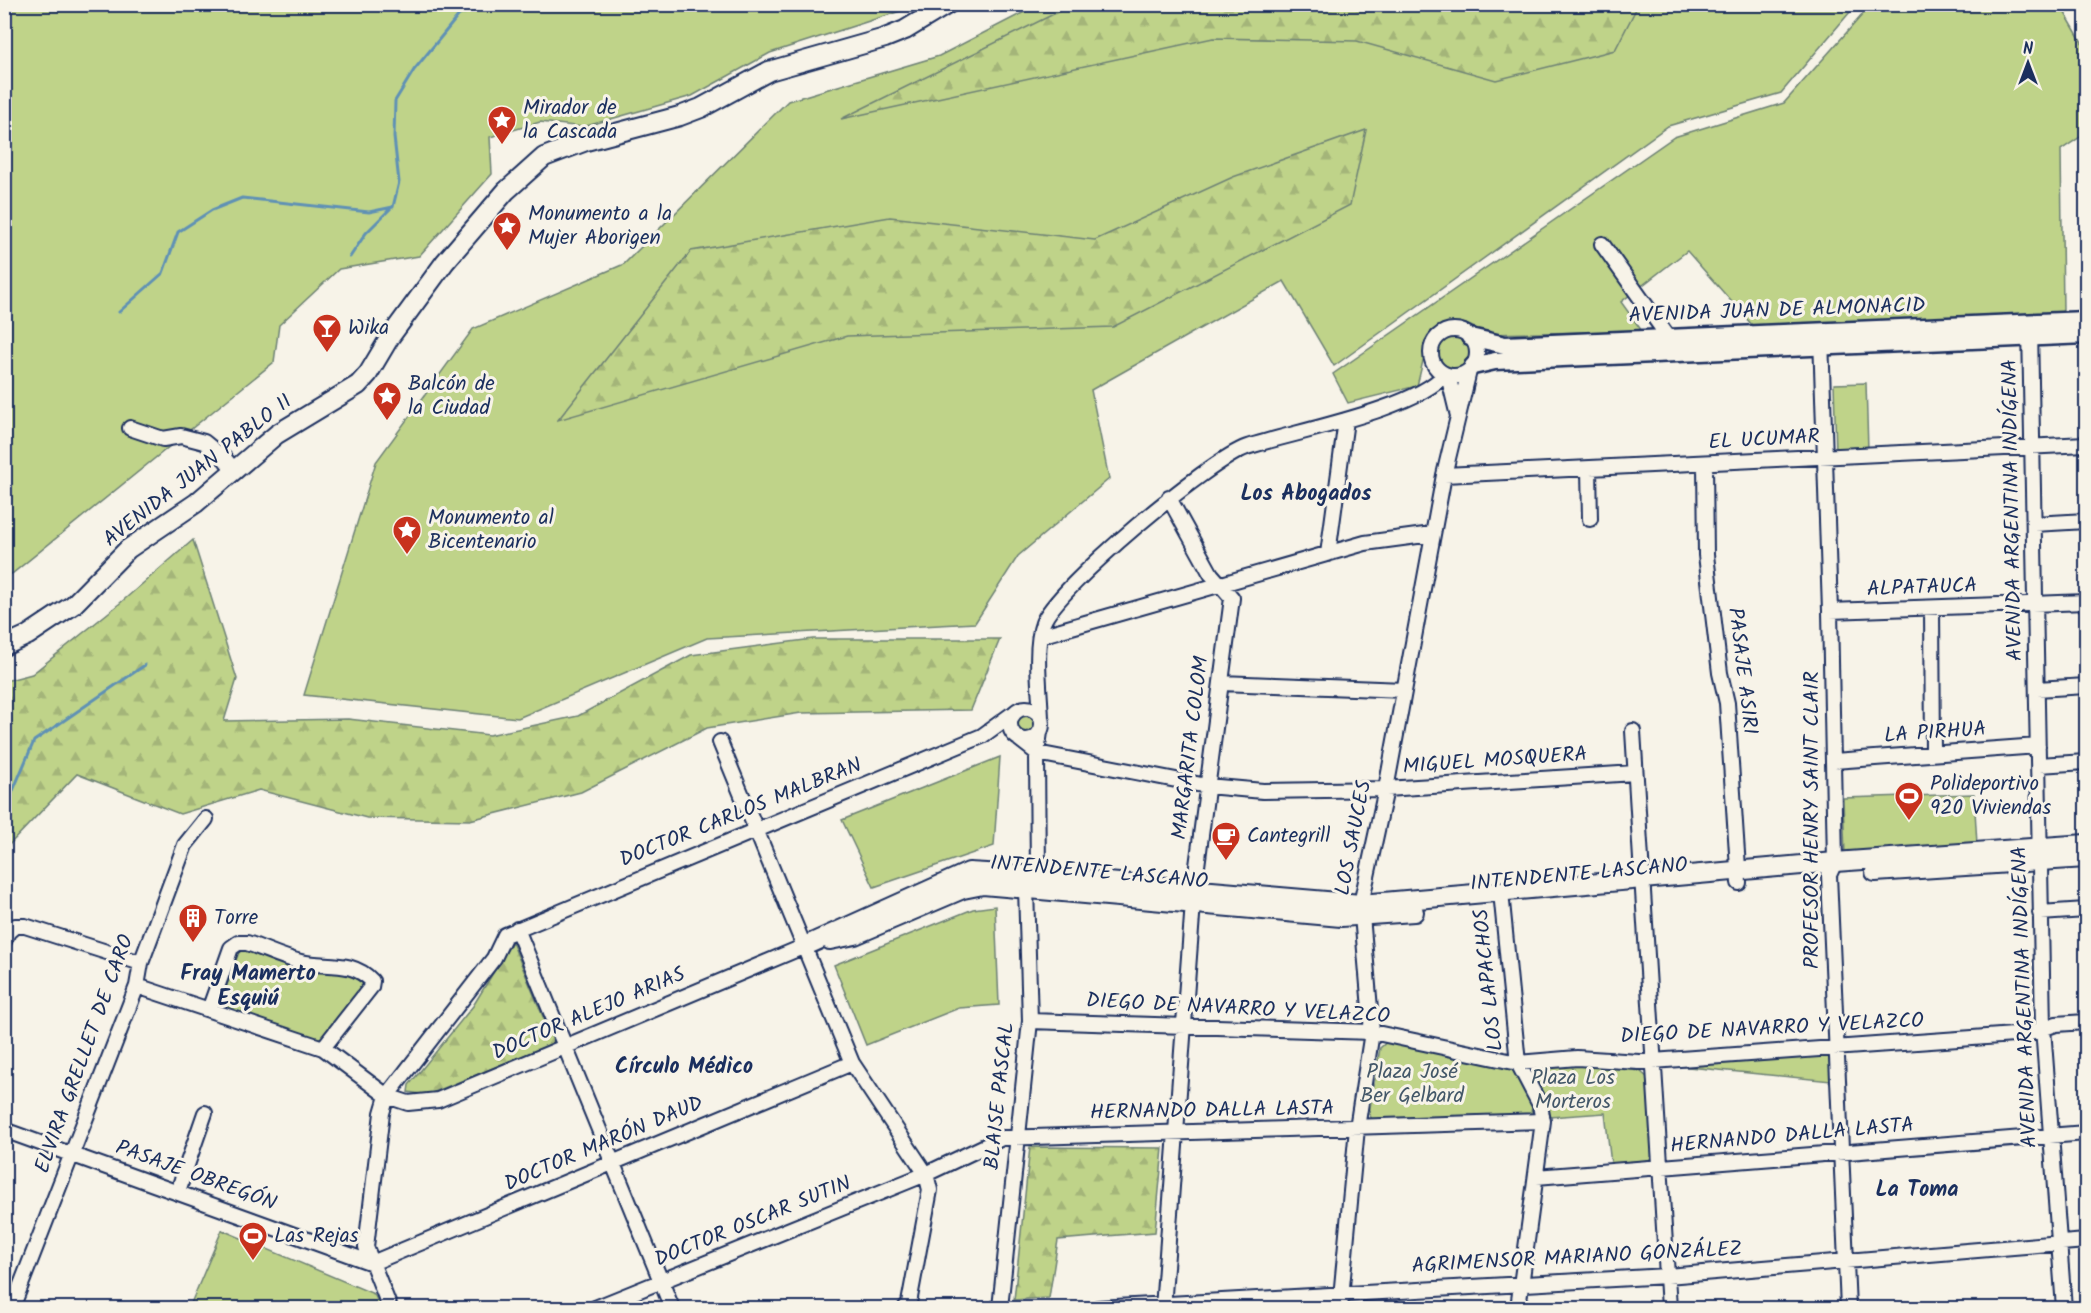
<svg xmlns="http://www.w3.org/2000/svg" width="2091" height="1313" viewBox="0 0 2091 1313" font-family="Kalam,sans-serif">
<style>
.green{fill:#bfd389;stroke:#6d8174;stroke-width:1.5}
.forest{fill:url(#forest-firs);stroke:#6d8174;stroke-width:1.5}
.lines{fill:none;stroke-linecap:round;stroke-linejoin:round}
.stream{stroke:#5f91b5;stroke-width:3}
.minor-casing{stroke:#1b2f5e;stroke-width:18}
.tertiary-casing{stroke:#1b2f5e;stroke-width:21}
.secondary-casing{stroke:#1b2f5e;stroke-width:22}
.minor{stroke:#f7f3e8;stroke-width:14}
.tertiary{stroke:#f7f3e8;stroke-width:16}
.secondary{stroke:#f7f3e8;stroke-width:18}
.labels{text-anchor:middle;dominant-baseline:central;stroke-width:6;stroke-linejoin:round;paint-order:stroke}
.poi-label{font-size:21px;fill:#1b2f5e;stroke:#f7f3e8;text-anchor:start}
.street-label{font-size:21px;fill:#1b2f5e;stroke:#f7f3e8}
.park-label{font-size:21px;fill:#445869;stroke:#f7f3e8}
.neighbourhood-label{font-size:22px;font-weight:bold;fill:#1b2f5e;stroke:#f7f3e8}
</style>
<defs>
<pattern id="forest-firs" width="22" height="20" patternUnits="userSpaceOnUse" patternTransform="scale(1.5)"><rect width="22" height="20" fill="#bfd389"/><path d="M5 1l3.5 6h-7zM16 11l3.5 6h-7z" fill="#a4b579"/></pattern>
</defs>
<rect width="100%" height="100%" fill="#f7f3e8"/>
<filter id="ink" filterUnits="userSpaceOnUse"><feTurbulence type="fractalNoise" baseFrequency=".0167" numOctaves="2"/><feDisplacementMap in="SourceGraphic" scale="12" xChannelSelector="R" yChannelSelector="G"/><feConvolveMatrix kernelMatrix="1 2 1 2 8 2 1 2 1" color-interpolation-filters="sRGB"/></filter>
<g filter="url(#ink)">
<path class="green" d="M4,5H919L770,53L692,96L583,127L540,122L490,137L492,174L419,256L339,269L279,325L274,362L13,573L5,577Z
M1038,5H1856L1781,93L1668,126L1334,366L1284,281L1091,390L1109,479L1018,556L975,623L707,638L518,718L304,695L376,462L473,329L624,264L788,101L939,56Z
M1871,5H2073L2065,13L2086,49V133L2061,150L2063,312L1753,326L1687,251L1621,302L1642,331L1487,334C1463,321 1454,317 1430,332L1417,386L1348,403L1333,374L1674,137L1784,103Z
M1438 352a16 16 0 1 1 32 0a16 16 0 1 1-32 0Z
M1866,383L1868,450L1836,451L1834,384Z
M1015 724a10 10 0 1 1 20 0a10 10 0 1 1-20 0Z
M1000,757L994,846L874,887L842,820Z
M1974,794L1977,844L1845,856L1843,798Z
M995,906L999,1005L959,1008L866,1045L834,965L973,909Z
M240,949C261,949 351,970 363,984L362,990L325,1036L319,1040L219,1007Z
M1388,1041L1514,1068L1532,1106L1531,1113L1526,1116L1373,1121L1369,1114L1380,1048Z
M1823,1055L1829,1057L1831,1081L1678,1066Z
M1581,1063L1640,1071L1649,1079L1653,1155L1649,1160L1611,1164L1605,1113L1549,1117L1530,1071L1533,1067Z
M222,1230L374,1294L381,1308H189Z"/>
<path class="forest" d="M1072,5V4L1638,5L1615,50L1496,80L1357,41L1213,38L841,119Z
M1366,130L1350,205L1113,327L847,336L558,420L691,251L890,217L1095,240L1233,177Z
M193,540L237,679L224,721L348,719L489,735L578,716L691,655L813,639H1000L971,710L801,713L707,728L581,792L470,820L367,818L259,790L180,814L77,774L9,845L5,853V681L32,674L119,604Z
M512,942L554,1043L427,1095L408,1092L409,1085L473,1006Z
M1030,1147L1163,1148L1155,1232L1058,1240L1049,1298L1014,1300Z"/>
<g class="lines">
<path class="stream" d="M350,257L366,233L391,208
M119,312L163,273L178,232L212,210L242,198L369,212L393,207L399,182L394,137L395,101L414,70L459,15L489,4
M4,812L34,741L145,665"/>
<g class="minor-casing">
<path id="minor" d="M1602,244L1669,338
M2030,328L2043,1028L2064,1308
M1431 353a23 23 0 1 1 46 0a23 23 0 1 1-46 0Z
M1821,337L1830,611L1835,862L1829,875L1848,1308
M1448,375L1458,416
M130,428L163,439L181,436L204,442L225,459L234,470
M1705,464L1706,555L1720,673L1727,703L1739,883
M1589,469L1590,519
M1444,475L2086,444
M2034,524L2086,521
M1328,554L1346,420
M1932,608L1933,754
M1830,611L2086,602
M1040,636L1365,543L1432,534
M1221,683L1404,690
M2037,689L2086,686
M1010 724a16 16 0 1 1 32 0a16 16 0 1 1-32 0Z
M1041,718C1040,692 1034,647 1043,623C1056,588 1209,460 1247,447C1294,432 1417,409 1445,374
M1633,731L1669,1308
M1019,739L1037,753L1207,786L1263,791L1386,789L1635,773
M720,742L852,1063L926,1174L930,1190L909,1303L905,1308
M1834,761L2038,746
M2039,765L2086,762
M1501,892L1518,1063L1540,1105L1543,1121L1518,1308
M2040,913L2086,910
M517,929L672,1308
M4,941L8,932L15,926H25L141,963
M137,986L323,1048L387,1096L408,1103L438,1100L805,946
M209,1010L231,948L238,943H247C265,949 283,958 301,962C326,968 351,959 372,981L371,987L323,1048
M1030,1021L1372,1032L1518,1063L1577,1058L1639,1062L2028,1034L2056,1024L2086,1022
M4,1130L372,1263
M1536,1177L2086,1133
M178,1191L205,1113
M372,1263L852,1063
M12,1308L137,986L141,963L185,845L206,819
M390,1308L366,1247L382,1113L387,1096L494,958L505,935L982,736L1011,715
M595,1308L926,1174L1002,1138L1543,1121
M1000,1308L1030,1021L1026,888L1038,876L1037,753L1040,732
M1098,1308L1667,1276L2086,1241
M1163,1308L1194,889L1232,598L1211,574L1169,498
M1340,1308L1357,1128L1372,1032L1361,904L1386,789L1444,475L1469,371"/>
</g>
<g class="tertiary-casing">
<path id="tertiary" d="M1470,337L1505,345L2086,320
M1473,366L1495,361L2086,335"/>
</g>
<g class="secondary-casing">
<path id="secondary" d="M4,646L28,635L73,605L128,549L196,503L277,434L358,385L368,374L390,337L445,262L506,191L544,157L586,141L680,116L701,108L769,71L885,38L905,30L948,4
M1875,872L2086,858
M830,940L855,935L963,889L983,885L1341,917L1414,912
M805,946L969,872L1038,876L1361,904L1835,862L2086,844"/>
</g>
<use href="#minor" class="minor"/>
<use href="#tertiary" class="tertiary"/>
<use href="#secondary" class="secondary"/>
</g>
</g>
<defs>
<g id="sight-pin" transform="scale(1.5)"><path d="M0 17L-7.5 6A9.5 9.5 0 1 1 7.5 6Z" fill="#c8321e" stroke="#f7f3e8"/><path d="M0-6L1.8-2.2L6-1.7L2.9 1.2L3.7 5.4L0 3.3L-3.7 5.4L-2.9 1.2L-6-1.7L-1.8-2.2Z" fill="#fff"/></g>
<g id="bar-pin" transform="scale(1.5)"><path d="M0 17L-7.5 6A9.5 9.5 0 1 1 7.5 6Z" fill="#c8321e" stroke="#f7f3e8"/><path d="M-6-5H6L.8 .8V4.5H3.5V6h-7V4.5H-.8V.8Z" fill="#fff"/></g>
<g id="stadium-pin" transform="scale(1.5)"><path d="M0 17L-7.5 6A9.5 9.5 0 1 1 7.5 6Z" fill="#c8321e" stroke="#f7f3e8"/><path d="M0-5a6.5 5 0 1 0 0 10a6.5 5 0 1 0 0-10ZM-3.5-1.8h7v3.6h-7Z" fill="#fff"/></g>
<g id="cafe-pin" transform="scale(1.5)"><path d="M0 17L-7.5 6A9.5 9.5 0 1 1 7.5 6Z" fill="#c8321e" stroke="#f7f3e8"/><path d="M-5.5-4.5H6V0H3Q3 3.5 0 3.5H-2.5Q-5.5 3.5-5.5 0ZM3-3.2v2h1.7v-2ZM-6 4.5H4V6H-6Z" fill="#fff"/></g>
<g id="building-pin" transform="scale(1.5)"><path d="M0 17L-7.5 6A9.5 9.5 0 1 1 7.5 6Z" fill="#c8321e" stroke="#f7f3e8"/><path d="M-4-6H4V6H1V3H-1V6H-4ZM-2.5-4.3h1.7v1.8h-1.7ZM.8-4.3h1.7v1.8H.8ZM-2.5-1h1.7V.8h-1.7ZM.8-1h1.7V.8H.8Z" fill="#fff"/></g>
</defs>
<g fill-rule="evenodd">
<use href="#sight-pin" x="502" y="120"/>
<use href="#sight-pin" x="507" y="226"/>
<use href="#bar-pin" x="327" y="328"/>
<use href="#sight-pin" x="387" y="396"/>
<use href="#sight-pin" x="407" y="530"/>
<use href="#stadium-pin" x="1909" y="796"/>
<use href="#cafe-pin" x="1226" y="836"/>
<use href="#building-pin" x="193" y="918"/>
<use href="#stadium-pin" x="253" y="1236"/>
</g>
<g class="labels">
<g class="poi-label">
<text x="523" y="108">Mirador de<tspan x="523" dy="24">la Cascada</tspan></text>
<text x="528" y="214">Monumento a la<tspan x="528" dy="24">Mujer Aborigen</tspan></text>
<text x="348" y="328">Wika</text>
<text x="408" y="384">Balcón de<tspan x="408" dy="24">la Ciudad</tspan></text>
<text x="428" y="518">Monumento al<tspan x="428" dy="24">Bicentenario</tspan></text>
<text x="1930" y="784">Polideportivo<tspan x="1930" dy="24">920 Viviendas</tspan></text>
<text x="1247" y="836">Cantegrill</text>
<text x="214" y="918">Torre</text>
<text x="274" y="1236">Las Rejas</text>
</g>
<g class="street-label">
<text transform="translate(1777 311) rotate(-2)">AVENIDA JUAN DE ALMONACID</text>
<text transform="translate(1764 440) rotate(-3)">EL UCUMAR</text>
<text transform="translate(198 471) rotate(-38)">AVENIDA JUAN PABLO II</text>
<text transform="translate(2013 510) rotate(-91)">AVENIDA ARGENTINA INDÍGENA</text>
<text transform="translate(1922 588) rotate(-2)">ALPATAUCA</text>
<text transform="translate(1742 671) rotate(83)">PASAJE ASIRI</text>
<text transform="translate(1935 733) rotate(-4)">LA PIRHUA</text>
<text transform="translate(1191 748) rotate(-83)">MARGARITA COLOM</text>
<text transform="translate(1495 761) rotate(-4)">MIGUEL MOSQUERA</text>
<text transform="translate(741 813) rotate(-22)">DOCTOR CARLOS MALBRAN</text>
<text transform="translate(1812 820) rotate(-90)">PROFESOR HENRY SAINT CLAIR</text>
<text transform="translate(1354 838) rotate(-79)">LOS SAUCES</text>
<text transform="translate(1099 873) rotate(5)">INTENDENTE LASCANO</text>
<text transform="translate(1579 875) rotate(-5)">INTENDENTE LASCANO</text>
<text transform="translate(1489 980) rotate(-96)">LOS LAPACHOS</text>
<text transform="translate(2025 997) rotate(-92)">AVENIDA ARGENTINA INDÍGENA</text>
<text transform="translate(1238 1009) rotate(3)">DIEGO DE NAVARRO Y VELAZCO</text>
<text transform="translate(589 1014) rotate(-23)">DOCTOR ALEJO ARIAS</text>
<text transform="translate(1772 1029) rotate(-3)">DIEGO DE NAVARRO Y VELAZCO</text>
<text transform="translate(85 1054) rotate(-70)">ELVIRA GRELLET DE CARO</text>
<text transform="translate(1000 1096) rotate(-84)">BLAISE PASCAL</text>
<text transform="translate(1212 1111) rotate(-1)">HERNANDO DALLA LASTA</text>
<text transform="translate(1792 1136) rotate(-5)">HERNANDO DALLA LASTA</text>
<text transform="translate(604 1144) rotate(-23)">DOCTOR MARÓN DAUD</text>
<text transform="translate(196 1176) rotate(20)">PASAJE OBREGÓN</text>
<text transform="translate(753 1222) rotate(-22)">DOCTOR OSCAR SUTIN</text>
<text transform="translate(1577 1258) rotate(-3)">AGRIMENSOR MARIANO GONZÁLEZ</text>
</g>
<g class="park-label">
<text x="1412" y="1072">Plaza José<tspan x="1412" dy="24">Ber Gelbard</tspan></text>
<text x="1573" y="1078">Plaza Los<tspan x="1573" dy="24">Morteros</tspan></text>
</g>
<g class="neighbourhood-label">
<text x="1306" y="494">Los Abogados</text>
<text x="248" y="974">Fray Mamerto<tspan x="248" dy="25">Esquiú</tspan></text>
<text x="684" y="1067">Círculo Médico</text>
<text x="1917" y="1190">La Toma</text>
</g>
</g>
<rect width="2091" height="1313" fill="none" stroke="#f7f3e8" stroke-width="24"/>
<rect x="12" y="12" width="2067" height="1289" fill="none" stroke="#1b2f5e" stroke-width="2" filter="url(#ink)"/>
<g transform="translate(2028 63)" stroke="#f7f3e8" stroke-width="4.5" paint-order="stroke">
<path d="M0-4.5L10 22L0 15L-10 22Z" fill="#1b2f5e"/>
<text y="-9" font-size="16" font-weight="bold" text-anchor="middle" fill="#1b2f5e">N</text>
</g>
</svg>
